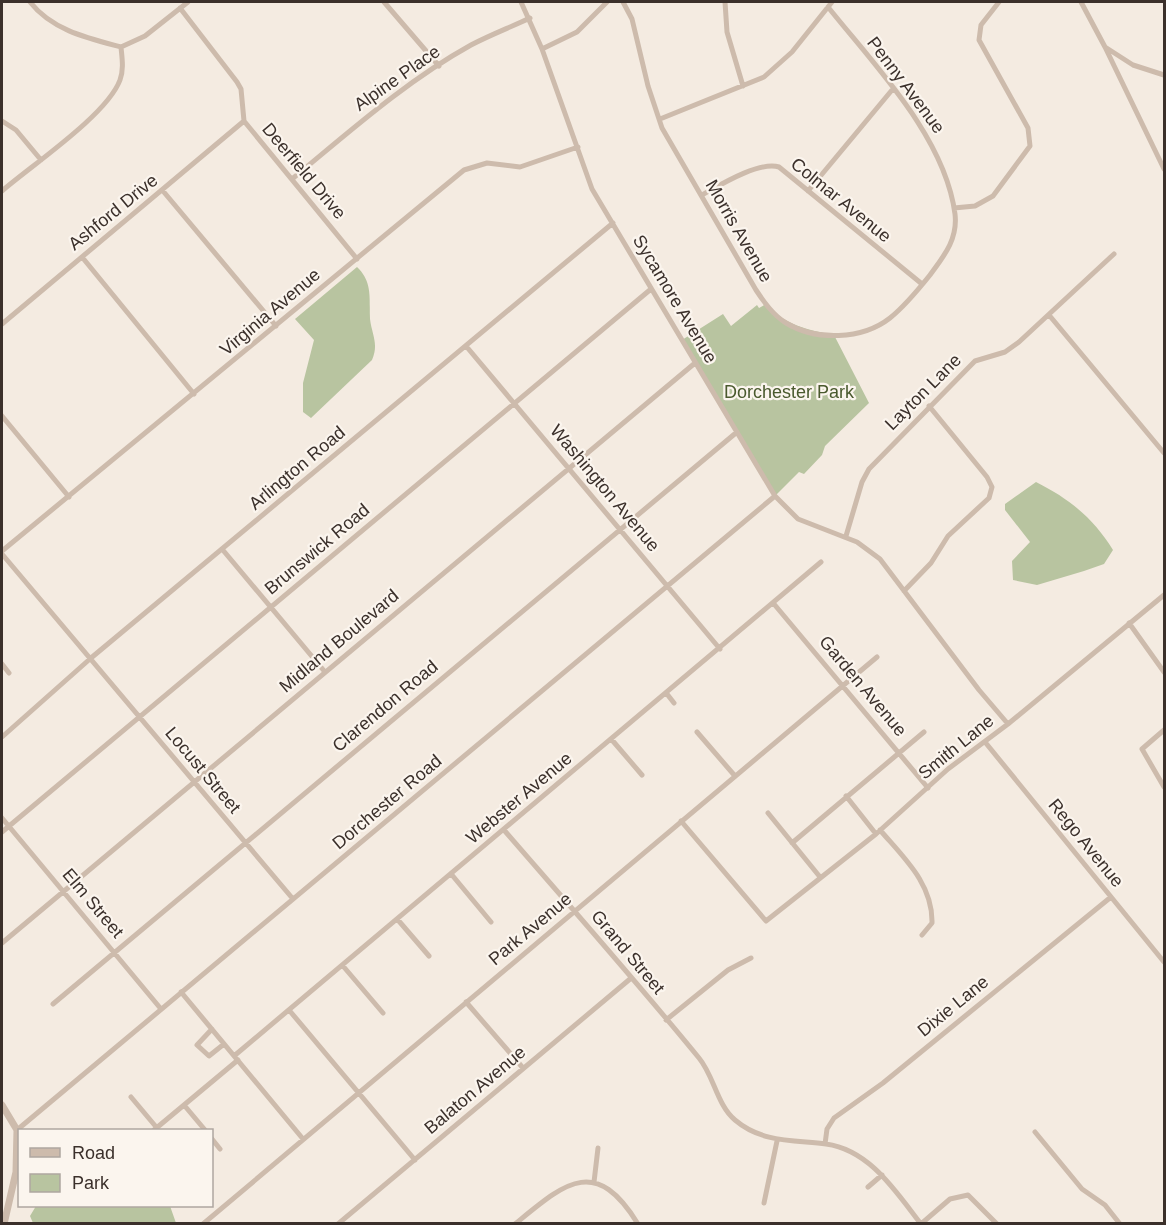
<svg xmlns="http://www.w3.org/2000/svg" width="1166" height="1225" viewBox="0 0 1166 1225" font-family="Helvetica,sans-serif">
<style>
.green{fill:#b8c4a0}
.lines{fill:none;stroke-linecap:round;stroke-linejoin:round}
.minor{stroke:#cdbbac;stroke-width:5}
.tertiary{stroke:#cdbbac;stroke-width:7}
.labels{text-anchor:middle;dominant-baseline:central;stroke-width:4.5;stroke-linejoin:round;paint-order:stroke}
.street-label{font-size:18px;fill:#3b302b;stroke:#fbf5ee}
.park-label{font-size:18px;fill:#4a5a2e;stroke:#fbf5ee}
</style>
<rect width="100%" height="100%" fill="#f4ebe1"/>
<path class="green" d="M357,267C373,282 369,299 370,319C372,335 379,344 372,360L311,418L303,412V383L314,340L295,319Z
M766,304C785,325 807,330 834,335L869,403L825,446L822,455L804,474L799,472L775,496L682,340L723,314L731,326L757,305L759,308Z
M1036,482C1070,499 1094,519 1113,550L1104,564L1084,571L1037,585L1013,580L1012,561L1030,542L1005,510V504Z
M36,1206H170L176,1223H33L30,1216Z"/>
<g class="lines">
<path class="minor" d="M30,2C52,30 87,38 121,47L145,36L188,2
M384,2L439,66
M521,2L542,49L592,189L775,496L798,519L857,542L880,559L979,690L1008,724
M623,2L632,19L648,86L662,128L756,290C764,302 773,315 786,323C816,341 862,340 890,318C905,306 918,290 930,275C944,256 958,239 955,214C945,137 875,66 828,7
M725,2L727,32L743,86
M1081,2L1105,47L1133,65L1164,75
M180,8L237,82L241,89L244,121L357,259
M1105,47L1164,169
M542,49L577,32L607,2
M660,119L764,77L792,52L832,2
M2,121L16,130L41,160
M292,179C349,132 406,81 471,45C490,35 511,27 530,18
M2,191C32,165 107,115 120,80C124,69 122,58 121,47
M163,191L276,326
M808,191L892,90
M702,195C720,185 759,161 779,167L922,284
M954,208L975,206L993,196L1030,146L1028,128L979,40L981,25L999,2
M82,257L194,394
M1049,315L1164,453
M2,324L244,121
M466,346L720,649
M2,416L69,497
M846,536L862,482L869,469L975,361L1005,352L1019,342L1114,254
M222,549L325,672
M2,551L464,170L487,163L520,167L578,147
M2,554L293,899
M904,591L931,563L948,536L989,498L992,487L987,477L929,406
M774,604L928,788
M1129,623L1164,672
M2,664L9,673
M667,694L674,703
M1164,730L1142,749L1164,787
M697,732L735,776
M2,737L91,658L613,223
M612,740L642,775
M985,742L1164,962
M846,796L876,834
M768,813L820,877
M2,818L161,1009
M681,821L766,921L876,834L948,769L1008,724L1164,595
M504,830C569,905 636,981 699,1058C714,1076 717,1105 735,1120C762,1143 794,1140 826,1144C870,1150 896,1192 921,1224
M880,830C904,858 933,884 932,923L922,935
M2,832L651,289
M792,843L924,732
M452,875L491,922
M398,920L429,956
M2,943L695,363
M343,966L383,1013
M181,992L303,1139
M466,1002L523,1068
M53,1004L737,432
M289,1010L415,1160
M666,1020L728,970L751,958
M212,1029L197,1045L209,1056L224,1044
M234,1056L821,562
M131,1097L157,1128
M184,1105L205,1130
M17,1130L775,496
M154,1130L238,1060
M1035,1132L1082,1189L1105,1205L1120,1224
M212,1139L220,1149
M825,1144L827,1129L834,1118L883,1083L1111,897
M594,1182L598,1148
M868,1187L882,1175
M764,1203L777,1141
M203,1224L877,657
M338,1224L630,979
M515,1224C564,1184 595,1154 638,1224
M921,1224L950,1199L968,1195L997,1224"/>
<path class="tertiary" d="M2,1105L17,1130L16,1172L4,1224"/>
</g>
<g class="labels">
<g class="street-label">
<text transform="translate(397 78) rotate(-35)">Alpine Place</text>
<text transform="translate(906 85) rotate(53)">Penny Avenue</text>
<text transform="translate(304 171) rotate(50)">Deerfield Drive</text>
<text transform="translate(841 200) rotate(39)">Colmar Avenue</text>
<text transform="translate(113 212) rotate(-39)">Ashford Drive</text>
<text transform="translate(739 231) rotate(60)">Morris Avenue</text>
<text transform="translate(675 299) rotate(59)">Sycamore Avenue</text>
<text transform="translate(270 312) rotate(-40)">Virginia Avenue</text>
<text transform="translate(923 392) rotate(-45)">Layton Lane</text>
<text transform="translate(297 468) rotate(-40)">Arlington Road</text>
<text transform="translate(605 488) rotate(50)">Washington Avenue</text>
<text transform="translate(317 549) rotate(-40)">Brunswick Road</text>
<text transform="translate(339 641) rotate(-40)">Midland Boulevard</text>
<text transform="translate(863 686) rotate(50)">Garden Avenue</text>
<text transform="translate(385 706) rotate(-40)">Clarendon Road</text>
<text transform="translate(956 747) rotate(-39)">Smith Lane</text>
<text transform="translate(203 770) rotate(50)">Locust Street</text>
<text transform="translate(519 798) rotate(-40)">Webster Avenue</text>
<text transform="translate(387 802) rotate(-40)">Dorchester Road</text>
<text transform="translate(1086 843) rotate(51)">Rego Avenue</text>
<text transform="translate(93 903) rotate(50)">Elm Street</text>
<text transform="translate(530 929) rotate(-40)">Park Avenue</text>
<text transform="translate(628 952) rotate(50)">Grand Street</text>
<text transform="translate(953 1006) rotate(-39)">Dixie Lane</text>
<text transform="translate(475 1090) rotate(-40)">Balaton Avenue</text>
</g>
<g class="park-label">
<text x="789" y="392">Dorchester Park</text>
</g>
</g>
<rect width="1166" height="1225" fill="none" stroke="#3b302b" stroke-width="6"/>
<rect x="18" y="1129" width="195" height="78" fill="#fbf5ee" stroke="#aea6a0" stroke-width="1.5"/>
<rect x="30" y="1148" width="30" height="9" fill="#cdbbac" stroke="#aea6a0" stroke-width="1.5"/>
<text x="72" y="1159" font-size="18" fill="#3b302b">Road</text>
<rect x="30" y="1174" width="30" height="18" fill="#b8c4a0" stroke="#aea6a0" stroke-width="1.5"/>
<text x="72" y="1189" font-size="18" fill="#3b302b">Park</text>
</svg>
